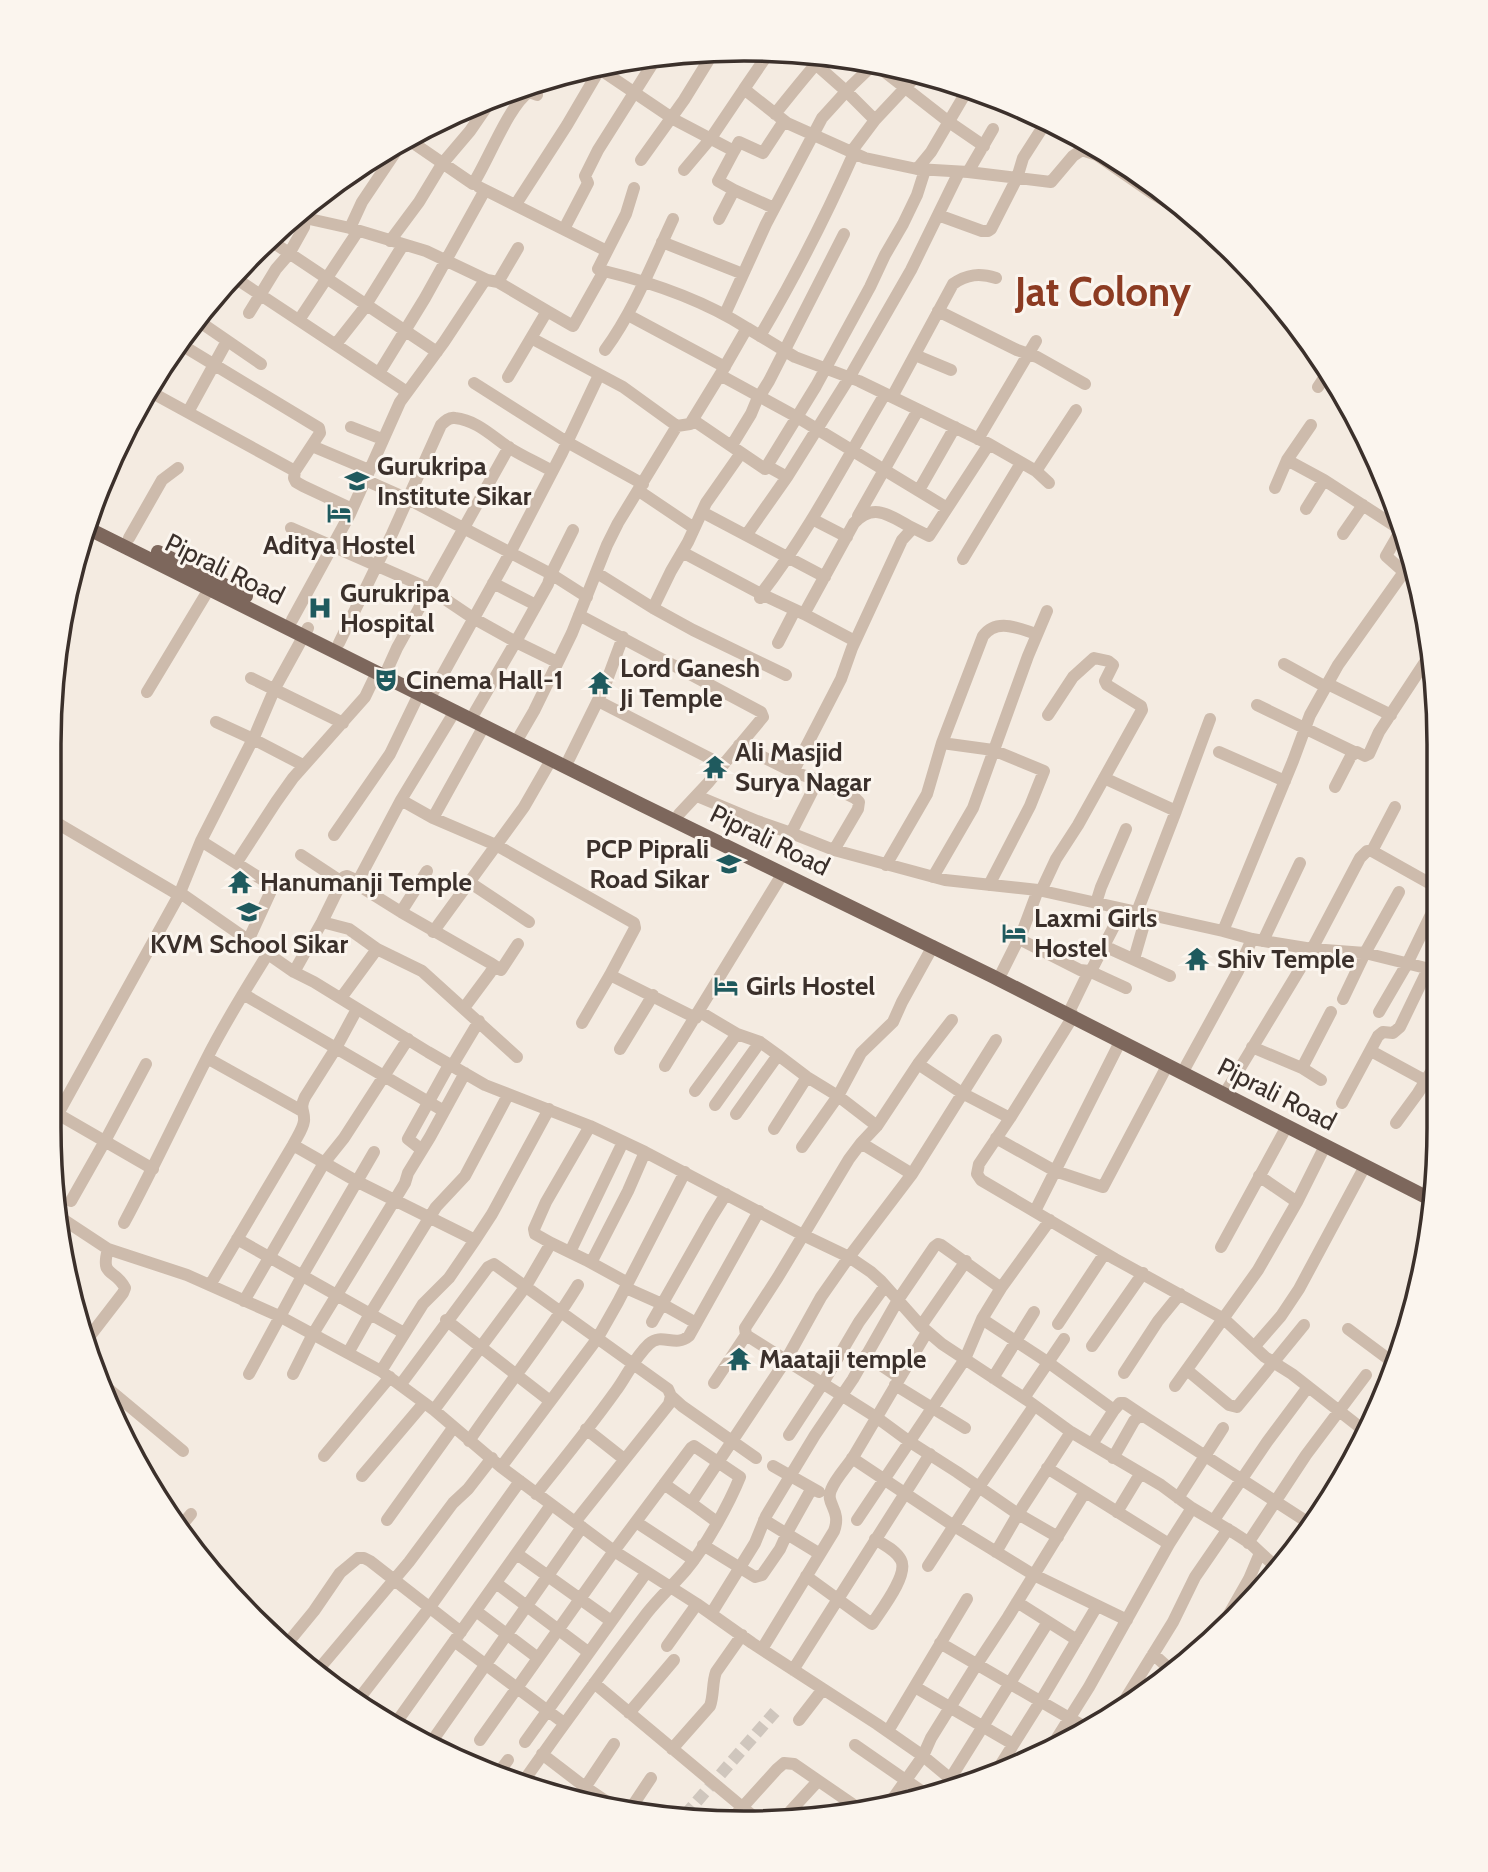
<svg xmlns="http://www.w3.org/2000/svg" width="1488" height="1872" viewBox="0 0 1488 1872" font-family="Cabin,sans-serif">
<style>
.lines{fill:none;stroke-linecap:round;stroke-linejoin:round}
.minor-tunnel{stroke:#cfc6bd;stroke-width:12;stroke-dasharray:12 6;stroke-linecap:butt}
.minor{stroke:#cdbbac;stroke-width:12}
.major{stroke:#7d675c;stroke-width:14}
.labels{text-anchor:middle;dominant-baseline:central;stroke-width:6;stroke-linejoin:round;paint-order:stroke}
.poi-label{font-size:26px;font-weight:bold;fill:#3b302b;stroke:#fbf5ee;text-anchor:start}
.street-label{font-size:26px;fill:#3b302b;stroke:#fbf5ee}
.town-label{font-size:40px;font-weight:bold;fill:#8c3b22;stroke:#fbf5ee}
.rim{fill:none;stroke:#3b302b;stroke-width:3.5}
</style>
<rect width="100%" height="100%" fill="#f4ebe1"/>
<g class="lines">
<path class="minor-tunnel" d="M685,1815L775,1712"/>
<path class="minor" d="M803,53L846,91L875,120
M876,65L949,122L984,146
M598,68L675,120L734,151L739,142L763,153L784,121
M744,89L770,51
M775,114C791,94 806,75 823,56
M406,138L473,184C488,161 509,105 529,92L537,95
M851,152L875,120L920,72
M641,160L684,100L713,53
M917,169L931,152L968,89
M684,170L711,138L744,89L787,123L865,158L917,169L968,172L1051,182L1073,156L1082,150L1097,155L1152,193L1195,219
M968,172L993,129
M479,187L607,251
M734,190L774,208
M516,204L567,125L601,67
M938,215L982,231H988L991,229L1017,178L1023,158L1048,119
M305,218L350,228L426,251L487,280
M719,219L734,190L718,181L734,151
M350,228L362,202L405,138
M564,229L588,183L585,176L598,150L658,55
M268,239L437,352
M390,241L419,202L442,164L470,131L492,99
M662,242L743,274
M604,271L598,269L626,214L634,188
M232,276L407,392
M498,282L518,248
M938,311L1017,350L1037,357L1085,384
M249,313L276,269L289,254L304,227L305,218L313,202
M725,314L766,224L822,118L852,85L874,64
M628,315L725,367
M197,320L261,364
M299,320L358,231
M747,328L795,357L859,381L989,444L929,536L913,528L902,540L852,648L841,679L793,772
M760,336C795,277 826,216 854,153
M180,344L319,428L320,433L295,471L294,478L296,482L303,486L352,509
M336,344L362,311L403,245
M605,350C634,310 652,264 673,219
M915,355L951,370
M379,373L425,298L485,190
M720,375L797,417L947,508
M508,377L547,311L573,326L604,271C654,283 703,300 747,328L720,375L690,424L677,426L623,387L531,338
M474,383L567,442L643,484
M1318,387L1328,372
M147,390L295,471
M152,393L178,346
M892,397L953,284C967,274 980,273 996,278
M188,412L227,341
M693,420L765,469L816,386L870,287L885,255L903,224L917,195L925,170
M351,427L382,439
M978,439L1036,341
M989,444L1036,471L1049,483
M732,445L751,414L756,402L769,381L844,234
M312,446L369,470
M1287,460L1324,480L1401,530L1403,527
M767,466L787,477L849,378L911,270L959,172
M1036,471L1076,410
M365,480L408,499L551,574L587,597
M1275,488L1287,460L1311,425
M919,490L955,427
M639,491L694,528
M1306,509L1324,480
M702,512L825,577
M858,516L918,410
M812,519L847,537
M291,528L430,589L473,618L516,642L557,662
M1401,530L1386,556L1404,572
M747,534L787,477
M1343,534L1363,505
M129,538L162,480L178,468
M682,552L761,594L804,614L854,523C875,501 891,517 913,528
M963,559L1021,463
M597,573L653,608L693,630L786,675
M493,583L536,605
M760,598L761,594C809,532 845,461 885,394
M653,608L671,571L688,542L706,503L741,453
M804,614L855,641
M579,615L761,712L763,717L708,783L679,814
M292,620L350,514L400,402L444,342L483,283L487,280L498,282L547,311
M339,643L392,534L441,425C445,421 449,417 455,418C476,420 492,436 508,447C522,456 538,463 552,471
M778,643L795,610
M1284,664L1326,687
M388,668L397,648L509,447
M251,678L343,723
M1328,684L1391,715
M147,692L209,589
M433,692L510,553L562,453L599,375
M598,701L723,765
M1257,705L1354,752
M455,711L401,800L358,881L361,887L401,912L492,964L493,968L490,973L464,1008
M475,712L519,636L548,584L551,574L573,530
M216,722L253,739L303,765
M520,735L534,711L572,633L607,545L618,523L677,426
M942,743L993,750L1044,771L1030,806L989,885
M1219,752L1285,781
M569,759L604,688L623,637
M1104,778L1176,811L1210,719
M818,780L855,798L859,802L858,809L834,850
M1335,787L1351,756L1357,752L1365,756L1369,754L1379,732L1429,656
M697,796L757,821L791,833L818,780L793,772L739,745
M401,800L433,818L496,845L634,923L635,928L610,975L582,1023
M433,818L484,726
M50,819L179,895
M791,833L834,850L945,880L1038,890L1223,931L1252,939L1312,949L1365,953L1438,971
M334,835L390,754L419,694
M201,841L271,885L272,888L270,893L248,941
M1372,851L1395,807
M301,855L342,882
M237,862L276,802L293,778L365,697L377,672
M886,865L927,794L942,743L983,636C997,617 1019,629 1037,634
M933,877L973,808L1028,656L1047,611
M469,882L529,922
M1041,891L1056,859L1078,825L1142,710L1141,706L1107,685L1105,681L1113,665L1108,661L1094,658L1073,677L1048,715
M179,892L294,972L314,982L428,1052L485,1085L590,1126L645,1152L803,1235L849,1257L871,1272L881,1281L921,1326L942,1344L1027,1400L1071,1432L1161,1485L1192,1508L1234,1533L1251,1544L1276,1567
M1096,903L1101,887L1126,829
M401,912L427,871
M1137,912L1176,811
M322,922L349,929L377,949L422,971L517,1057
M1223,931L1293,761L1310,715L1338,665L1404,572L1414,580
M433,932L524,807L551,760
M1019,939L1080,970L1089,971L1092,969L1123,909
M1263,941L1300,863
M1104,946L1170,976
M1134,959L1147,914
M492,964L501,970L518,944
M294,972L322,922L344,877L347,876L358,881
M1002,972L1023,930L1038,890
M610,975L696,1018
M1126,988L1089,971L1071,1008L1072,1018L1010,1118L979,1164L977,1174L981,1180L1115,1259L1224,1319L1265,1357L1292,1374L1366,1432
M243,994L444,1111
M341,998L377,949
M1343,999L1365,953L1399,892
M49,1012L50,1010
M700,1012L737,1034L760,1042L778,1055L736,1114
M1379,1012L1407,964L1438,900
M1252,1047L1302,1068L1331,1012
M620,1049L653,995
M1371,1051L1439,1088
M778,1055L807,1077L838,1096L877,1126
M207,1058L302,1111
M918,1064L962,1093L1010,1118
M452,1066L479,1021
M665,1066L783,873
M1186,1066L1238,971L1252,939
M1302,1068L1321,1080
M1228,1088L1312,949L1360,858L1367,851H1372L1438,888
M695,1091L737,1034
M1342,1103L1378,1036L1383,1032L1393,1033L1400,1027L1428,969
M715,1105L760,1042
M49,1109L153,1169
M1396,1123L1418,1093L1439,1059
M774,1129L807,1077
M49,1130L179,895L201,841L255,735L275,688L308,628
M996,1138L1055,1171L1103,1187L1167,1066
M861,1143L912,1174
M293,1145L358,1182L475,1240
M802,1147L838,1096L861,1053L893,1022L902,1002L933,946
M422,1150L408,1139L449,1065
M1259,1176L1297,1202
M71,1201L105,1141L146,1064
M1035,1211L1120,1042
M61,1218L108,1249L187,1275L279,1316L381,1371L434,1410L501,1467L614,1551L697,1604L752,1643L877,1724L923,1756L958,1785
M124,1223C153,1169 179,1113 207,1058C225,1022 246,989 267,955
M237,1239L404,1333
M551,1243L586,1260L591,1261L594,1257L628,1191L645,1152
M1221,1247L1287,1126
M570,1252L623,1142
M586,1260L628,1283
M210,1285L293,1145C297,1137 303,1129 304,1121C305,1111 299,1109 305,1097L336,1048L357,1009
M626,1288L662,1304L696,1323
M244,1301L324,1163L344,1138L408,1039
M982,1319L1049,1363L1114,1410L1120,1403H1124L1145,1417
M446,1320L550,1401
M652,1322L711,1218L726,1194
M1058,1324L1105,1253
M921,1326L966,1261
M1348,1329L1391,1361L1396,1362
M746,1335L876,1417L910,1442L957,1472L1018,1514L1058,1537
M86,1341L123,1293L125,1288C115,1268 100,1278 108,1249
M1092,1346L1143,1273
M1254,1347L1281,1316L1299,1289L1365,1166
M348,1353L370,1314L436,1207L465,1176L508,1095
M866,1355L900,1378
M1187,1370L1229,1405L1237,1407L1304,1325
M381,1371L423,1304L449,1278L475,1240L492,1214L549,1109
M1124,1373L1158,1321L1180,1294
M249,1374L302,1276L374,1152
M293,1374L313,1334L405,1183L408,1173L430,1137L465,1073
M993,1378L1034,1312
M714,1383L746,1335L745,1328L778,1277L849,1159L861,1143L877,1126L918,1064L952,1020
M401,1384L488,1267L494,1264L668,1389L671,1396L682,1406L756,1458
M895,1385L965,1428
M105,1386L183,1451
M1175,1386L1258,1270L1297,1202L1325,1146
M1024,1398L1064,1339
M434,1410L526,1286L551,1243L535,1234L534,1229L546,1202L590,1126
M586,1429L624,1459
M789,1435L823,1383L859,1322L885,1286
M469,1441C505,1388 545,1339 578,1285
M1092,1444L1114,1410
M324,1456L390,1377
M852,1458L954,1526L1034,1575L1127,1620
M1113,1458L1134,1421L1138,1417H1145L1312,1525
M773,1466L819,1492
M501,1467L597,1339L618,1302L685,1172
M1047,1468L1169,1544
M362,1476L424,1403
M664,1484L691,1503
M536,1494C563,1460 590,1427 615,1392C627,1376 634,1358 649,1344C662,1332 675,1348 689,1336L759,1211
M1178,1498L1223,1428
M1117,1512L1140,1474
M387,1520L453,1428
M764,1520L820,1554
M857,1520L965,1359L982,1319L1001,1288L1050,1220
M1214,1520L1267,1442L1308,1387
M575,1522L669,1404L671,1396
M636,1522L694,1560
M717,1522L691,1503L786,1360L821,1297L849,1257L912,1174L996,1040
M181,1526L191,1514
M1248,1543L1306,1455L1366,1375
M703,1545L755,1577L762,1575L780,1549L789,1529L812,1488
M996,1552L1018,1514L1071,1432
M517,1554L611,1621
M1281,1561L1355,1453
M928,1566L979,1487L1034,1406
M806,1576L872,1624C881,1610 909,1575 901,1560C896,1550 884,1545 875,1539
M496,1583L588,1652
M1017,1602L1077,1640
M476,1611L538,1658
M711,1614L755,1543L766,1516L815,1435L853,1379L898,1300L934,1247L938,1244L941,1245L1001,1288
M1220,1630L1249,1579L1260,1553
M454,1641L564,1723
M940,1643L1090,1730
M286,1645L314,1611L340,1573L358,1558H364L370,1561L461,1632
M667,1646L697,1604
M762,1649L834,1531C842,1510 825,1504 831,1490C836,1477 848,1466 855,1454C879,1413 903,1372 927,1332
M1153,1654L1173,1672
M318,1670L409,1562L453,1503L468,1489L492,1458
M793,1670L930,1454
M594,1683L759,1821
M915,1687L1013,1744
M358,1700L430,1607L520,1481
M1118,1711L1173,1622L1195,1577L1228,1529
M629,1713L674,1660
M799,1720L823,1689
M393,1727L551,1505
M888,1731L967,1599
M480,1740L614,1551L691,1448L694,1446L740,1477C729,1504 705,1548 686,1570C673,1585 659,1598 647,1613C604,1669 563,1725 523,1782
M525,1742L646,1573
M430,1744L582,1527
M855,1745L930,1797
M1052,1746L1089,1687L1169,1544L1192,1508
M672,1749L710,1706C714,1695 712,1683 716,1672L742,1635
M542,1754L585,1787L613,1806
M998,1769L1040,1702L1097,1606
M499,1772L508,1760
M942,1792L1048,1622
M576,1801L614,1744
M889,1804L923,1756L931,1738L977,1664L1008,1617L1085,1492
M631,1808L651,1778
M784,1818L818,1781
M730,1821L777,1769L784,1763L794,1764L858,1808"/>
<path class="major" d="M85,527L640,804L992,976L1432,1200
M158,552L246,596"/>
</g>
<defs>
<g id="school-bare" transform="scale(1.89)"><path d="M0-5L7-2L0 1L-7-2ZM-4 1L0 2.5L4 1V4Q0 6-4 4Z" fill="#1f5a5e" stroke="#fbf5ee" stroke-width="2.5" paint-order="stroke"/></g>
<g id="hotel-bare" transform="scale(1.89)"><path d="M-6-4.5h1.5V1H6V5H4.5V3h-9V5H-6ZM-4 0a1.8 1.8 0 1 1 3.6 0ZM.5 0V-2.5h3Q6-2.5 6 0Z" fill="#1f5a5e" stroke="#fbf5ee" stroke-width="2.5" paint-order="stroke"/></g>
<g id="hospital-bare" transform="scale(1.89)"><path d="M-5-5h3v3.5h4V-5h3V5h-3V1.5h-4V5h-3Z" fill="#1f5a5e" stroke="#fbf5ee" stroke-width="2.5" paint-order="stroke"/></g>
<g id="theatre-bare" transform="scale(1.89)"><path d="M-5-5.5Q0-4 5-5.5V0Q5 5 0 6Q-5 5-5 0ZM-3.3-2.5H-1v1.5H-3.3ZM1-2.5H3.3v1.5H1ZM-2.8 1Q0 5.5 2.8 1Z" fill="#1f5a5e" stroke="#fbf5ee" stroke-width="2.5" paint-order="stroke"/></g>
<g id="temple-bare" transform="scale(1.89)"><path d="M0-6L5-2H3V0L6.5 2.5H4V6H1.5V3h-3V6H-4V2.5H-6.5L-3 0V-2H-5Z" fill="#1f5a5e" stroke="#fbf5ee" stroke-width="2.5" paint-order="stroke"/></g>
</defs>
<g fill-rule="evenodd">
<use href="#school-bare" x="357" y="481"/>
<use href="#hotel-bare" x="339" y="513"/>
<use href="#hospital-bare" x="320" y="608"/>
<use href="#theatre-bare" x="386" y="680"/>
<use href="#temple-bare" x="600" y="683"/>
<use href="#temple-bare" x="715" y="767"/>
<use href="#school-bare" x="729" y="864"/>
<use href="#temple-bare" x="240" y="882"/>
<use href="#school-bare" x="249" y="912"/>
<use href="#hotel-bare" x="1014" y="933"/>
<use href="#temple-bare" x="1197" y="959"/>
<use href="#hotel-bare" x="726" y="986"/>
<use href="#temple-bare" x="739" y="1359"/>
</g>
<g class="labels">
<g class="poi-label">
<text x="377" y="466">Gurukripa<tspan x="377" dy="30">Institute Sikar</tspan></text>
<text x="339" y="545" text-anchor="middle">Aditya Hostel</text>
<text x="340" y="593">Gurukripa<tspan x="340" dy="30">Hospital</tspan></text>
<text x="620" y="668">Lord Ganesh<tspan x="620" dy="30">Ji Temple</tspan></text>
<text x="406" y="680">Cinema Hall-1</text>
<text x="735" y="752">Ali Masjid<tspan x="735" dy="30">Surya Nagar</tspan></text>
<text x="709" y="849" text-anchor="end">PCP Piprali<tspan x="709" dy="30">Road Sikar</tspan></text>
<text x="260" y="882">Hanumanji Temple</text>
<text x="1034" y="918">Laxmi Girls<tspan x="1034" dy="30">Hostel</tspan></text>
<text x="249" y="944" text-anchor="middle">KVM School Sikar</text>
<text x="1217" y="959">Shiv Temple</text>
<text x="746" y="986">Girls Hostel</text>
<text x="759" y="1359">Maataji temple</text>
</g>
<g class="street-label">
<text transform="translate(225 569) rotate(26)">Piprali Road</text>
<text transform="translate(770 840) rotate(26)">Piprali Road</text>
<text transform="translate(1277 1094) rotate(27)">Piprali Road</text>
</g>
<g class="town-label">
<text x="1103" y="291">Jat Colony</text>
</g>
</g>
<path d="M0 0H1488V1872H0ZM744 61H744A683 683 0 0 1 1427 744V1128A683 683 0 0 1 744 1811H744A683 683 0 0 1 61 1128V744A683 683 0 0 1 744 61Z" fill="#fbf5ee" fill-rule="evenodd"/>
<path class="rim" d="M744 61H744A683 683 0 0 1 1427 744V1128A683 683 0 0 1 744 1811H744A683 683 0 0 1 61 1128V744A683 683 0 0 1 744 61Z"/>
</svg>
